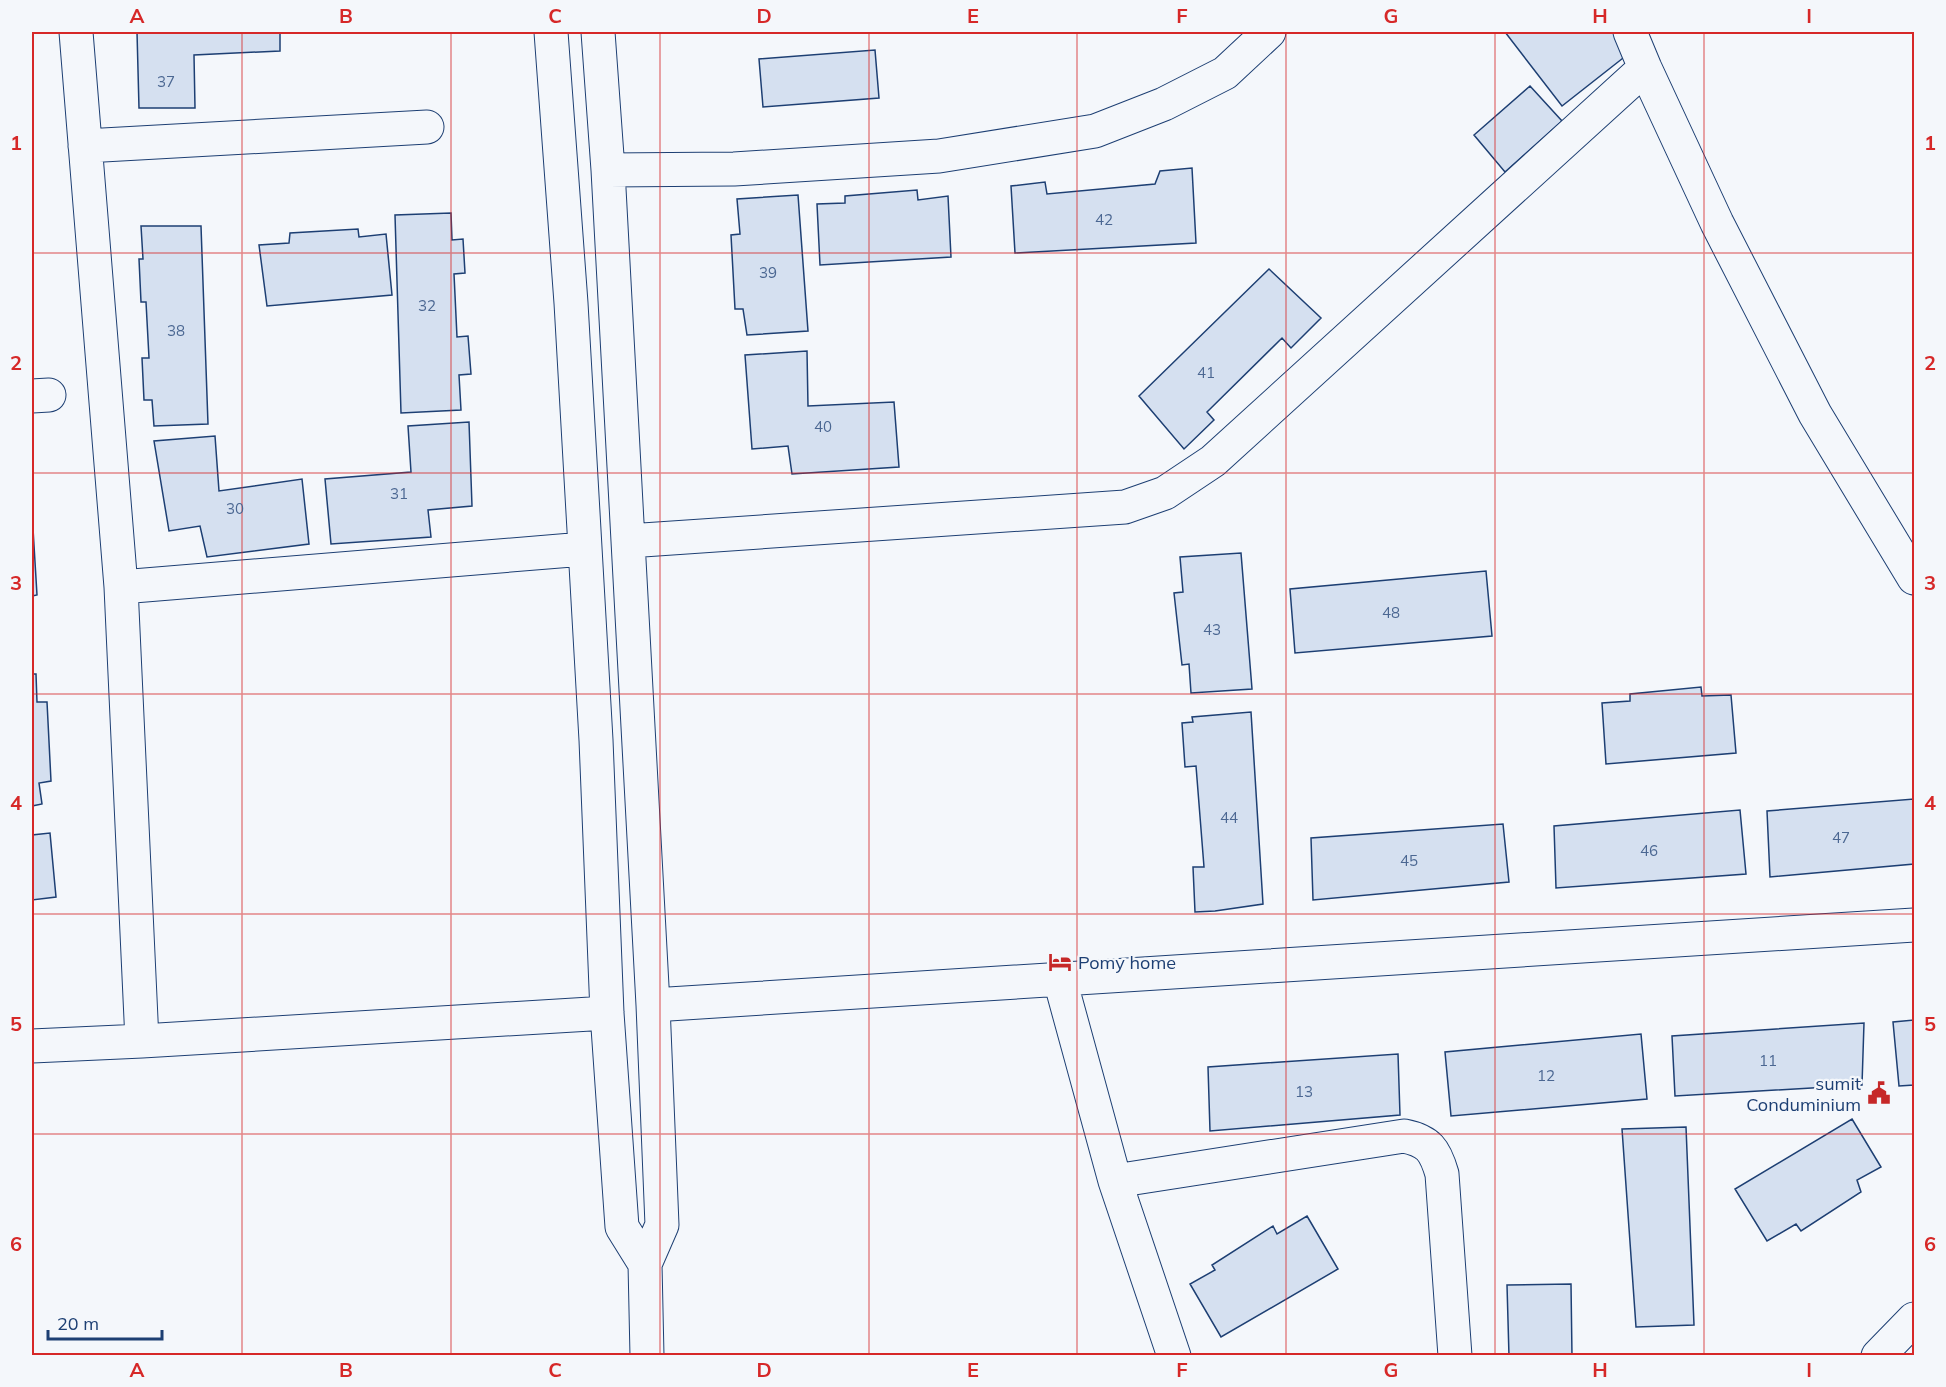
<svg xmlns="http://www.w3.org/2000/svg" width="1946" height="1387" viewBox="0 0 1946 1387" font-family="Mulish,sans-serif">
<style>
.building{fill:#d5e0f0;stroke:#1d3f73;stroke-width:1.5}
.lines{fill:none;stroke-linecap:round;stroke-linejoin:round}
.minor-casing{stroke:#1d3f73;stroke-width:35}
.minor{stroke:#f4f7fb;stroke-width:33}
.grid{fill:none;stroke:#d62828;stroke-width:1.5;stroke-opacity:0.55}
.labels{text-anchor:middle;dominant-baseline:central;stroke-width:4.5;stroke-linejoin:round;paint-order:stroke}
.number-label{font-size:15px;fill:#4b6792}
.poi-label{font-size:18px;fill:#1d3f73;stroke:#f4f7fb;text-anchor:start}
.neatline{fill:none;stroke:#d62828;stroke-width:2}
.grid-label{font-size:20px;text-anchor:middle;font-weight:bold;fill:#d62828}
</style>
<rect width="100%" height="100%" fill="#f4f7fb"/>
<path class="building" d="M137,32H280V51L194,55L195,108H139Z
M1505,32H1616L1632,51L1562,106Z
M875,50L879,98L763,107L759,59Z
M1530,86L1562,121L1505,172L1474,135Z
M1192,168L1196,243L1015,253L1011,186L1045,182L1047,194L1155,184L1160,171Z
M917,190L918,200L948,196L951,257L820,265L817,204L845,203V196Z
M798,195L808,331L747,335L743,309H735L731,235L740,234L737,199Z
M451,213L452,240L463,239L465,273L454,274L457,337L468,336L471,374L459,375L461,410L401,413L395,215Z
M141,226H201L208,424L154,426L152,400H144L142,358H149L146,302H141L139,259H143Z
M358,229L359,237L386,234L392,295L267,306L259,245L289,243L290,233Z
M1269,269L1321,318L1291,348L1282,338L1207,412L1214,420L1184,449L1139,396Z
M807,351L808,406L894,402L899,467L792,474L788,446L752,449L745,355Z
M469,422L472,506L428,510L431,537L331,544L325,479L411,472L408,426Z
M215,436L219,491L302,479L309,544L207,557L200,526L169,531L154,441Z
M32,512L37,595L32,596Z
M1241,553L1252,689L1191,693L1189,664L1182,665L1174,593L1183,592L1180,557Z
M1486,571L1492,636L1295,653L1290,589Z
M32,674H36L37,702H47L51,781L39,783L42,804L32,806Z
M1701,687L1702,696L1731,695L1736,753L1606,764L1602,703L1630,701V694Z
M1251,712L1263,904L1215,911L1195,912L1193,867H1204L1196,766L1185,767L1182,723L1193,722L1192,717Z
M1914,799V864L1770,877L1767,811Z
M1740,810L1746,874L1556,888L1554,826Z
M1503,824L1509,882L1313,900L1311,838Z
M50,833L56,897L32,900V835Z
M1914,1020V1085L1899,1086L1893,1022Z
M1864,1023L1862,1085L1675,1096L1672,1036Z
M1641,1034L1647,1099L1451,1116L1445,1052Z
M1398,1054L1400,1115L1210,1131L1208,1067Z
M1852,1119L1881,1167L1857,1180L1861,1192L1801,1231L1796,1224L1767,1241L1735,1189Z
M1686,1127L1694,1325L1636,1327L1622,1129Z
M1307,1216L1338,1269L1221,1337L1190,1284L1215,1270L1212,1265L1273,1226L1277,1234Z
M1571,1284L1572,1356H1509L1507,1285Z"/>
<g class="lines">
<g class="minor-casing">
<path id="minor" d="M76,32L121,587L142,1041
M551,32L571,303L596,740L607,1013L622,1227L645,1264
M598,32L608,170L653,1005L662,1225L645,1264L647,1356
M1630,32L1645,68L1717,223L1815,414L1914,578
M85,146L427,127
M608,170L734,169L939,156L1095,131L1164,104L1225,73L1269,32
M32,396L49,395
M628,541L1125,507L1165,493L1213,461L1645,68
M121,587L584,549
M1060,980L1115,1181L1174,1356
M653,1005L1914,925
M32,1046L142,1041L607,1013
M1115,1181L1404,1136C1429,1141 1435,1150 1442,1174L1455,1356
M1878,1356L1914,1319"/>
</g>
<use href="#minor" class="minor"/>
</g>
<path class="grid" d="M242,32V1356M451,32V1356M660,32V1356M869,32V1356M1077,32V1356M1286,32V1356M1495,32V1356M1704,32V1356M32,253H1914M32,473H1914M32,694H1914M32,914H1914M32,1134H1914"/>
<defs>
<g id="hotel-bare" transform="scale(1.8)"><path d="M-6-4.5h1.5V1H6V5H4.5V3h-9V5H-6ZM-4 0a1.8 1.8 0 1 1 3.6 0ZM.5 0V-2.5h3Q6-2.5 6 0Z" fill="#c62828" stroke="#f4f7fb" stroke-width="2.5" paint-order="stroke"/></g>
<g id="civic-bare" transform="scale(1.8)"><path d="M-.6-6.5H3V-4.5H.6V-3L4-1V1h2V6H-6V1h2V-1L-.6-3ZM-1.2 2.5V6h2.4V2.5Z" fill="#c62828" stroke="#f4f7fb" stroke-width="2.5" paint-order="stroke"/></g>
</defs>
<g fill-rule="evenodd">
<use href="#hotel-bare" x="1060" y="962"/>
<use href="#civic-bare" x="1879" y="1093"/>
</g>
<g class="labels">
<g class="number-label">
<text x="166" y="81">37</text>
<text x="1104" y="219">42</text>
<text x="768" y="272">39</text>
<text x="427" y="305">32</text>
<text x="176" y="330">38</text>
<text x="1206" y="372">41</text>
<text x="823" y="426">40</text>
<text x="399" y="493">31</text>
<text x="235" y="508">30</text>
<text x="1391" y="612">48</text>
<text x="1212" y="629">43</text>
<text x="1229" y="817">44</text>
<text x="1841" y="837">47</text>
<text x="1649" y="850">46</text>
<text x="1409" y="860">45</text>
<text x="1768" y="1060">11</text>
<text x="1546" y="1075">12</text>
<text x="1304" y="1091">13</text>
</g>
<g class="poi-label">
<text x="1078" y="962">Pomy home</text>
<text x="1861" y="1083" text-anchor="end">sumit<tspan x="1861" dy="21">Conduminium</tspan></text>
</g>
</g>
<rect width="1946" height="1387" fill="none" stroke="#f4f7fb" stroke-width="66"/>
<path d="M48 1330v9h114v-9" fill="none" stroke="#1d3f73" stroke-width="3"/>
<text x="57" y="1330" font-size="18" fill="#1d3f73" stroke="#f4f7fb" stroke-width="4.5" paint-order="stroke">20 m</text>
<rect x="33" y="33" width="1880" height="1321" class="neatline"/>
<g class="grid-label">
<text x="137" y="23">A</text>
<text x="346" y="23">B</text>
<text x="555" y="23">C</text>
<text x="764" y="23">D</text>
<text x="973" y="23">E</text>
<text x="1182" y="23">F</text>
<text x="1391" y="23">G</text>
<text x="1600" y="23">H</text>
<text x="1809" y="23">I</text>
<text x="16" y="150">1</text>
<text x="1930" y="150">1</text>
<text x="16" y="370">2</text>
<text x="1930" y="370">2</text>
<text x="16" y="590">3</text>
<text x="1930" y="590">3</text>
<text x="16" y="810">4</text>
<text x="1930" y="810">4</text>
<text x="16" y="1031">5</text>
<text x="1930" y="1031">5</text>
<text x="16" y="1251">6</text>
<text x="1930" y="1251">6</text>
<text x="137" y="1377">A</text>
<text x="346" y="1377">B</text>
<text x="555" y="1377">C</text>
<text x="764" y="1377">D</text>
<text x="973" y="1377">E</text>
<text x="1182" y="1377">F</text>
<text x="1391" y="1377">G</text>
<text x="1600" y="1377">H</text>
<text x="1809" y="1377">I</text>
</g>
</svg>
